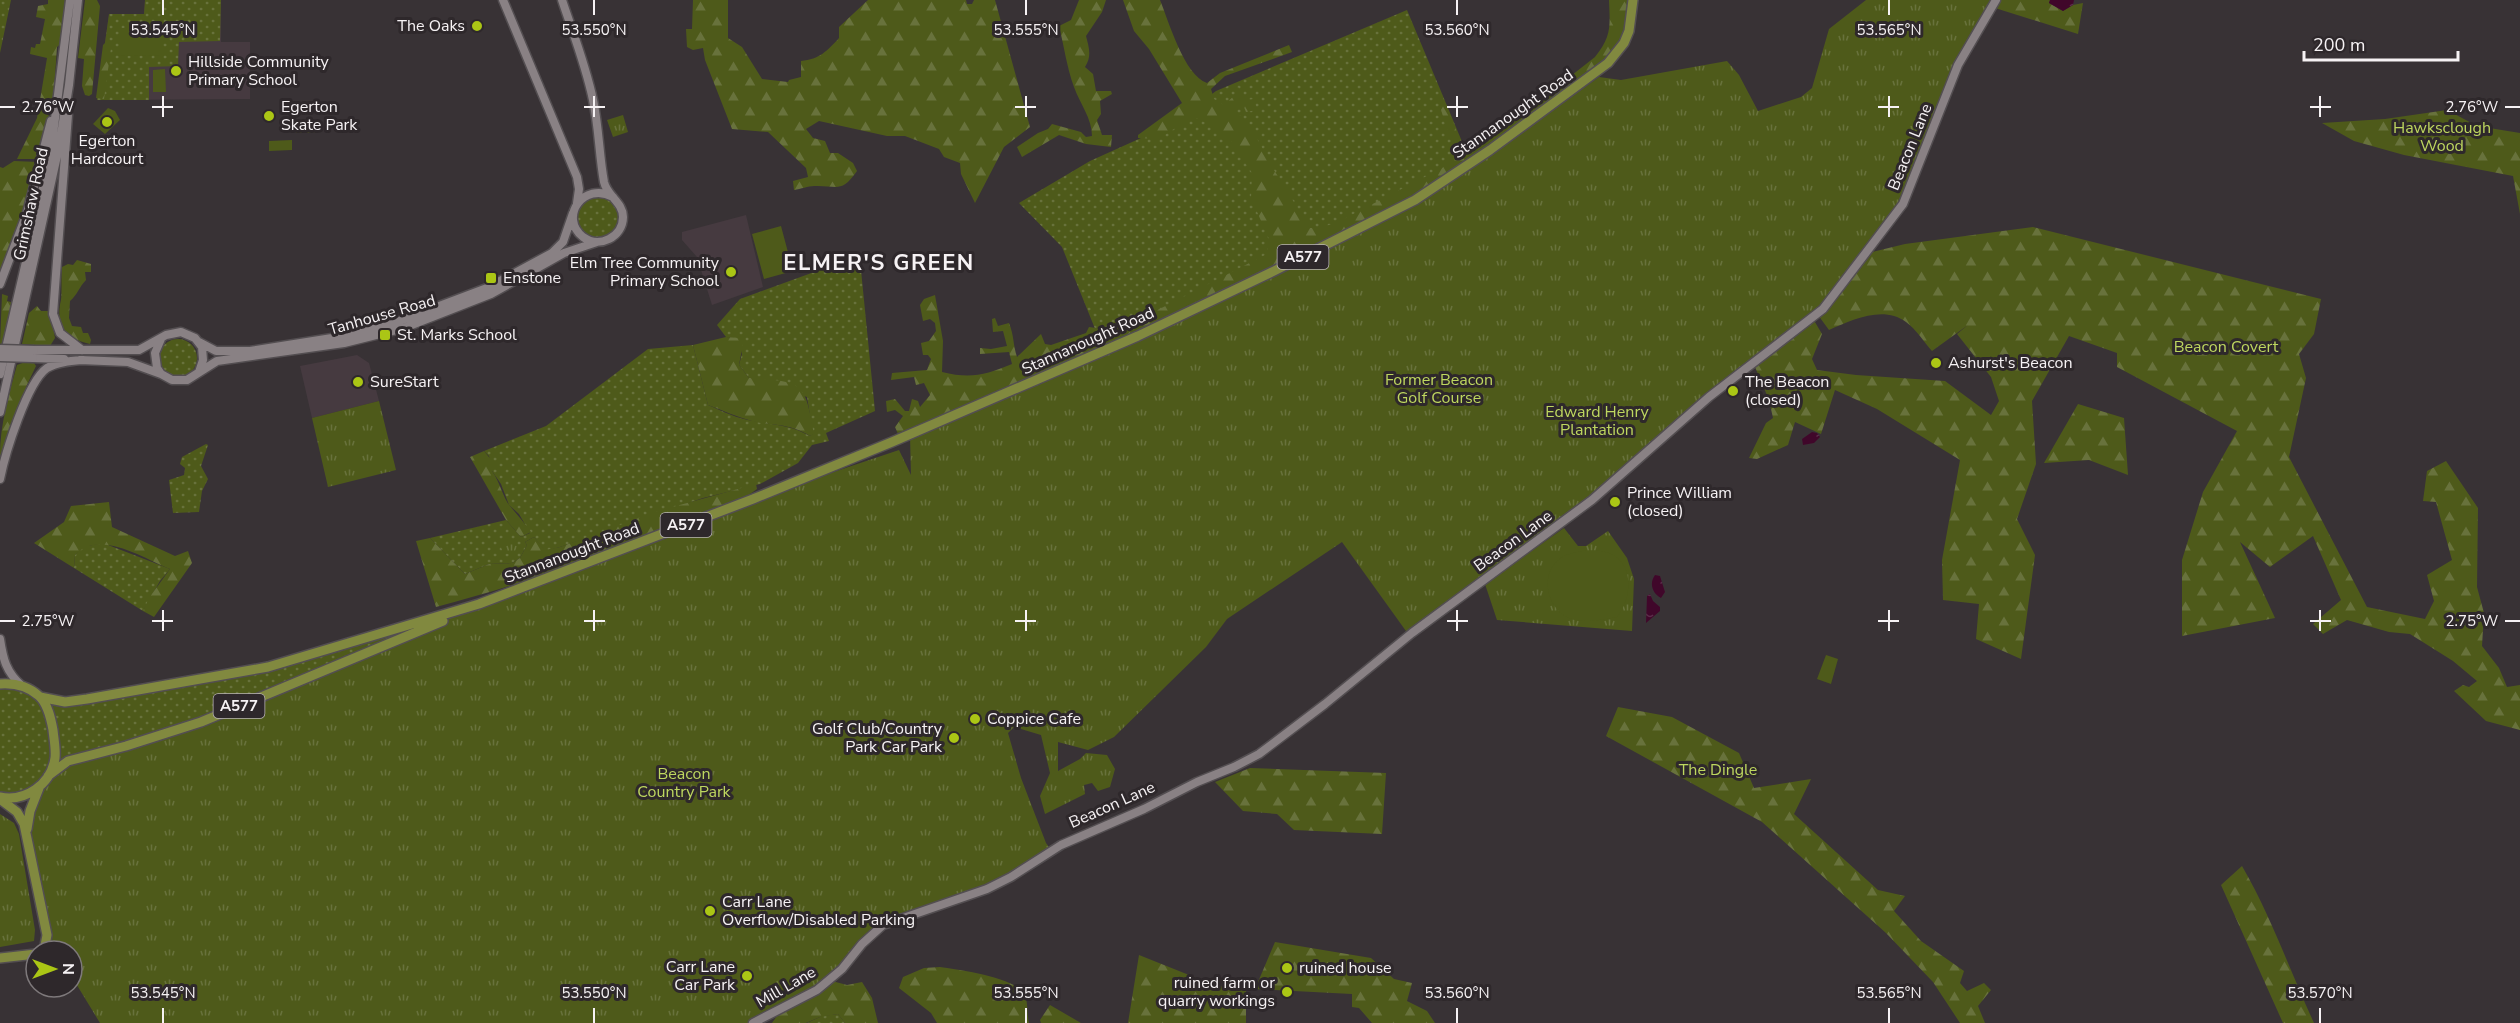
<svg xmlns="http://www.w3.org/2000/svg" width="2520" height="1023" viewBox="0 0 2520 1023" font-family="'Nunito Sans',sans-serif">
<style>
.built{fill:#463a40}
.grass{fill:url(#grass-dots)}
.forest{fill:url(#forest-firs)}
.park{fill:url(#park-tufts)}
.pitch{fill:#4e5a1a}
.water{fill:url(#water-ripples)}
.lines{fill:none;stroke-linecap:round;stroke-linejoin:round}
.secondary-casing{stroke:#534e51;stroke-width:11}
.primary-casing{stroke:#534e51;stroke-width:12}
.secondary{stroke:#898184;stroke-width:8}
.primary{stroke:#81893f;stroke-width:9}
.secondary-bridge-casing{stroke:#534e51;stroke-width:11;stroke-linecap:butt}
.secondary-bridge{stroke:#898184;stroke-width:8}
.ticks{fill:none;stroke:#f6f2f4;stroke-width:2}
.poi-dot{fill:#abc615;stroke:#2e282b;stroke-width:2}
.labels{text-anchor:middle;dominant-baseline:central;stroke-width:6;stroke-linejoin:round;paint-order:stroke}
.shield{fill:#2e282b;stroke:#bab5b8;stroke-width:1.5}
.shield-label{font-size:15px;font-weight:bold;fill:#f6f2f4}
.poi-label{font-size:16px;fill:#f6f2f4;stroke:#2e282b;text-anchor:start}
.street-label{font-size:16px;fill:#f6f2f4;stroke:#2e282b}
.park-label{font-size:16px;fill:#bed75f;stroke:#2e282b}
.district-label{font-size:22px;font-weight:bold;letter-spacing:1.5px;fill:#f6f2f4;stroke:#2e282b}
.ticks-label{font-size:15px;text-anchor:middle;fill:#f6f2f4;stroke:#2e282b;stroke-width:6;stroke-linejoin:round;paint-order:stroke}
</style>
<defs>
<pattern id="grass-dots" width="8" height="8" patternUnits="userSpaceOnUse" patternTransform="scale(1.5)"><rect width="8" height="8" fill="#4e5a1a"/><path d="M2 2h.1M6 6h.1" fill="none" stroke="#68723c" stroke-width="1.8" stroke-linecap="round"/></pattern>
<pattern id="forest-firs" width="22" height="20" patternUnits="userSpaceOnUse" patternTransform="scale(1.5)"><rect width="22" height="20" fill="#4e5a1a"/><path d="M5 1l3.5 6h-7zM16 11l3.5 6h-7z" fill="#68723c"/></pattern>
<pattern id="park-tufts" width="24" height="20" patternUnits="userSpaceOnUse" patternTransform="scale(1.5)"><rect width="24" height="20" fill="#4e5a1a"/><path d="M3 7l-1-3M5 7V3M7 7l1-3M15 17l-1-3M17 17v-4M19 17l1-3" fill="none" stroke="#68723c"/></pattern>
<pattern id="water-ripples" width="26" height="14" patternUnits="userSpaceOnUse" patternTransform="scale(1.5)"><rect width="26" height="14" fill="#40072a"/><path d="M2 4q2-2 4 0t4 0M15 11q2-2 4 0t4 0" fill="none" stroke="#5c2c4a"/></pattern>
</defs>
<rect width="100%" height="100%" fill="#383235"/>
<path class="built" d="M145,0H221V42H250V99L97,100L109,14H144Z
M746,215L763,287L712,305L697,257L682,240V232Z
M357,355L369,363L379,401L312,418L300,366Z"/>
<path class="grass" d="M0,0H11L0,53Z
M145,0H221L220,41L179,42L178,66L149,67V100H97L109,14H144Z
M1407,10L1463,144L1467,161L1104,351L1062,247L1019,203L1090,161L1172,124L1216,91Z
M577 217a21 21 0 1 1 42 0a21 21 0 1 1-42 0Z
M860,260L875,411L826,433L829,441L812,445L798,463L760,484L703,498L560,547L545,551L534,537L525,542L527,545L520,558L512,563L489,564L465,574L430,538L506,520L521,537L530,533L519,514L509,505L501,484L492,471L489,456L484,451L546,426L648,349L693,345L708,405C722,411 738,419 754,421C775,425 791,425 810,436L813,434L807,397L749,378L739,365L742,354L738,339L726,337L717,325L740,299L828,267Z
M159 358a19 19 0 1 1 38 0a19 19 0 1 1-38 0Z
M206,444L208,445L201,466L208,479L202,491L199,512L173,513L169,480L184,475L185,468L180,464L182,457Z
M103,543L170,569L160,581L143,611L74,568L75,555L82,547Z
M425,623L195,721L58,763L48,703L68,705L248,675L338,652Z
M0,688C10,688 18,688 27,693C64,715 62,801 0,792Z
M838,1014L845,1023H807L822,1016Z"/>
<path class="forest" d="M48,0H67L63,42L57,47L54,91L39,159H17L37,118L47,58L30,54L31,47L35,48L36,44H40L45,19L36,17L38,6L48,4Z
M85,0H97L100,6L92,94L89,96L85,95L82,86L84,59L78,58Z
M693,0H728V38L742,47L762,79L788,82L789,80L801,77V61C820,59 827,51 839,38V27L868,0H966L967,4H972L974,0H995L1030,127L1004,147L975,203L961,174L960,163L944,157L939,149L905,136H887L819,121L806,129L813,138L825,141L830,153H838L853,163L857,171C841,194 837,185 814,186C808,186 801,189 794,190L793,181L808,177L806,168L768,132L732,129L705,60L703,48L693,50L687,47L686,29H692Z
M1079,0H1106L1102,12L1086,36C1089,48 1092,56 1085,67L1093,74L1096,91H1111L1112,94L1100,101L1101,114L1097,120L1102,135H1112L1111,147L1086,144L1059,135L1022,157L1017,147L1038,133L1048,129L1052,124L1081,132L1086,137L1092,136C1092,118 1080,104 1074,87C1067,68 1064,46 1059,26L1071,20Z
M1123,0H1160C1169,22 1184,75 1207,83L1220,73L1289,45L1292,52L1225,76L1211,89L1214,99L1224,105L1234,96L1238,87L1245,100L1254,99L1257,110L1246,112L1244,107L1237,109V113L1248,122L1274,170L1310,228H1318L1336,223L1442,168L1459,154L1446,127L1438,99L1442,95L1462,145L1493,134L1494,126H1507L1595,57C1612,36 1610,26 1609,0H1630L1624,41L1603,66L1416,196L1201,303L906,434H898L895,427L903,416L895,410L887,412L886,401L895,399L905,411H909L912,399L918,401L920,407L930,395L924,383L916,385L914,377L891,380L892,373L927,370L931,359L928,355H923L921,343L929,341L936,331L935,323L930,319L923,321L920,305L924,299L935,295L943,341L942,372C970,379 986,375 1012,364L1009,352L980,354V348L991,349L1007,346L1003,331L993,332L992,319L995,318L998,326L1009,323C1014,335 1013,345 1017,357L1041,334L1045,344L1051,345L1086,333L1089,327L1096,328L1101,339L1267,254L1269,239L1251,198L1252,173L1231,141L1214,127L1197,118L1190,119L1158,139L1138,138V135L1182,103L1149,49L1134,31Z
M1999,0H2050L2049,3L2063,11L2073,5L2083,3L2078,34L1995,8Z
M106,42L109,43L111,48L104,99L96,98L103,45Z
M2447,110L2477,126L2520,133V214L2513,176L2404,155L2354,141L2322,123L2385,119Z
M14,161L38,162L30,193L0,273V167L3,168Z
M2033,227L2321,299L2314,334L2299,354L2306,378L2289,457L2367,607L2425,619L2434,601L2427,575L2452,560L2436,502L2423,501L2427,471L2446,461L2478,508L2477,587L2484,613L2482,646L2499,668L2507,687L2520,685V730L2486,721L2454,691L2463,685L2469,687L2477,681L2453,661L2410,634L2389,632L2347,620L2323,634L2313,624L2341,600L2313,536L2270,567L2240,542L2275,618L2182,636V560L2203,492L2237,431L2117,367V353L2069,336L2032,401L2036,464L2017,519L2035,555L2021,659L1976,639L1979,604L1943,600L1942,560L1960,460L1877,409L1835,390L1821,434L1795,422L1788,445L1757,459L1749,458L1766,423L1773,418L1769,400L1755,367L1812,317L1822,334L1812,359L1817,370L1856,375L1945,381L1991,415L1999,401L1991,377L1957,334L1968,325L1932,351C1924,342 1916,329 1906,322C1883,305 1852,320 1829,330L1818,315L1864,254L1905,244Z
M77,260L91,264V272H85L86,280C79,287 78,294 70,301L69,318L72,326L81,327L83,333H88L91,340L90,344C65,339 55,324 61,300C62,294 61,275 62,267L68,264L73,265Z
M2,294L8,296L7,301L14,303L5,343L0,344Z
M37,306L41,311H50L55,338L50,346L22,344L29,313Z
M726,337L738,338L743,344L739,365L749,378C802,382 805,380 814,434L810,436C786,422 775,427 752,421C737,417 722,410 708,405L693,345Z
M25,362L34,363L36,366L26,387L24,403L4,456L0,455C0,425 9,394 17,365Z
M2078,404L2124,418L2128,475L2089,460L2044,463Z
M484,451L493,462L492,471C500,482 503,498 510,506C517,515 524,522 531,532L521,537L506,520L470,457Z
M756,484L757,489L746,497C648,540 539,580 436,607L416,541L430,538L465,574L489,564L512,563L520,558L527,545L525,542L534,537L545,550L560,547L658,511Z
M109,502L112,527L175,556L188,551L192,563L154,617L143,611L149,598L170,569C143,558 99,529 75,555L74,568L34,543L64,522L71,506Z
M1618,707L1672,717L1739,753L1754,788L1811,779L1794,814L1878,890L1905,896L1894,911L1921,941L1964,971L1960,983L1967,991L1984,983L1991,990L1978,1006L1985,1023H1960L1933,982L1886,933L1762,822L1606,736Z
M1250,768L1386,773L1382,834L1294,830L1277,814L1243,811L1215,782Z
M2242,866C2271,916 2290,971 2314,1023H2283L2221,885Z
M1275,942L1371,958L1394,979L1412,983L1407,1001L1427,1011L1435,1023H1372L1359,1008L1352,1007V994L1255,989Z
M1139,955L1214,985L1246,991V1023H1128Z
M940,967C959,970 1016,977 1025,995C1028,1002 1027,1015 1029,1023H937L931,1013L899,988L903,977L924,968Z
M832,981L847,985L862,982L872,998L878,1023H845L838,1014L820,1017L806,1023H772L779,1013Z
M1050,1005L1081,1023H1041L1040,1020Z"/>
<path class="park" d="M1866,0H1996L1958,65L1903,204L1823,309L1591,497L1411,638L1342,542L1227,619L1206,647L1114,737L1088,750L1058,742V771L1080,759L1086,753L1107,755L1115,769L1110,787L1098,791L1092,783L1084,785L1085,794L1045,814L1040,796L1050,773L1041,735L1014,727L1008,733L1021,778L1046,843L1051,850L1011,877L883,925L833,976L753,1023H100L72,977V951H46L27,823L48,776L59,766L126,746L402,639L479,604L753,499L899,450L911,475L910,435L1274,271L1480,161L1599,77L1621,80L1727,61L1739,75L1758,111L1801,97L1812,88L1829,29Z
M623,115L628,132L613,137L607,120Z
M317,125L318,132L296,133V126Z
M379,401L396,470L328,487L312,418Z
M1564,528L1578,546H1586L1608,531L1627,558L1634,579L1632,631L1497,620L1485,584Z
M501 546a8 8 0 1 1 16 0a8 8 0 1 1-16 0Z
M0,814L14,823L19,834L35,930L34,941L0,947Z"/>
<path class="pitch" d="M119,28H161V55L119,56Z
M165,69L166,92H153V70Z
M108,108L115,111L120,120L105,134L93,124Z
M292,140V150L269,151V141Z
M781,226L793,271L764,279L752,234Z
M1582,551C1592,550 1606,550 1615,556C1635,570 1630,601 1617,617C1604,619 1588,623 1575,620C1550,615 1538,580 1557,561C1564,554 1573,553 1582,551Z
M1826,655L1838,659L1831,684L1817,679Z"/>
<path class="water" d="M2050,0H2074L2073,5L2063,11L2049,3Z
M1812,432L1817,433L1820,437L1814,443L1803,445L1802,439Z
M1655,575L1660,576L1665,592L1661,598C1652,593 1649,583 1655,575Z
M1650,594L1653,601L1660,607V611L1646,623L1647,596Z"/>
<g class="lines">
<g class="secondary-casing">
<path id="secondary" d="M503,0L577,177L579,189L577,203
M562,0C573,33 586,66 593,100C599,127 599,155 604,182C607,196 623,202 623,217C623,237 599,249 583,237C558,217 584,181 613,197
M68,115L53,314L60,333L82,350
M0,284L27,213L51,121
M161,339L155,353L157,368L161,374L172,380H187L217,361L344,343L404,328L491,294L564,253L597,242
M199,342L216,351H250L332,338L389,325L487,288L552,253L563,242L573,213
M34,350H139L166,335L181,332L195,338L202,347L203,360L199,372
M33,358L64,359
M80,360L128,362L161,374
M0,374L50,158L70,0
M0,412L59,147L69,85L78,0
M0,479C5,454 27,382 47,368C57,362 71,361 83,360
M0,639C3,659 6,672 22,686
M753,1023L817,990L842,969L862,944L883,925L987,889L1011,877L1061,845L1144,809L1197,782L1234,767L1259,754L1325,704L1412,633L1592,500L1709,397L1823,309L1903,204L1958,65L1996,0"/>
</g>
<g class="primary-casing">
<path id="primary" d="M0,684C14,683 28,686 39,696C48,704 51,719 53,730C54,740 56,749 55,758C51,785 25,802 0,797
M40,697L65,702L87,699L268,667L479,604L753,499L892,442L1138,336L1274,271L1415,200L1490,150L1608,63L1624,43L1629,31L1633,0
M48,776L68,761L126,746L201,722L443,621
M0,799L17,812L24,824L47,935L44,951
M27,829L30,811L39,788
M0,958L36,954"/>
</g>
<use href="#secondary" class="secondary"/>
<use href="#primary" class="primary"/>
<g class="secondary-bridge-casing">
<path id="secondary-bridge" d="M0,349L34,350
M0,357L33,358"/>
</g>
<use href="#secondary-bridge" class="secondary-bridge"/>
</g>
<path class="ticks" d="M163,0V15M594,0V15M1026,0V15M1457,0V15M1889,0V15M163,96V117M594,96V117M1026,96V117M1457,96V117M1889,96V117M2320,96V117M0,107H15M152,107H173M584,107H605M1015,107H1036M1447,107H1468M1878,107H1899M2310,107H2331M2505,107H2520M163,610V631M594,610V631M1026,610V631M1457,610V631M1889,610V631M2320,610V631M0,621H15M152,621H173M584,621H605M1015,621H1036M1447,621H1468M1878,621H1899M2310,621H2331M2505,621H2520M163,1008V1023M594,1008V1023M1026,1008V1023M1457,1008V1023M1889,1008V1023M2320,1008V1023"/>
<g class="poi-dot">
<circle cx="477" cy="26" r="6"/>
<circle cx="176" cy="71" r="6"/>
<circle cx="269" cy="116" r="6"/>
<circle cx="107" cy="122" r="6"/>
<circle cx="731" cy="272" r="6"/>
<rect x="485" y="272" width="12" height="12" rx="3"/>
<rect x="379" y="329" width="12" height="12" rx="3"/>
<circle cx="1936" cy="363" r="6"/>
<circle cx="358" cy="382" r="6"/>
<circle cx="1733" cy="391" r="6"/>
<circle cx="1615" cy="502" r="6"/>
<circle cx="975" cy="719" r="6"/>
<circle cx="954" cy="738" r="6"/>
<circle cx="710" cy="911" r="6"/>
<circle cx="1287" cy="968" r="6"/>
<circle cx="747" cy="976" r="6"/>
<circle cx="1287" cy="992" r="6"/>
</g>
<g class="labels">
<g class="shield">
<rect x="1277.5" y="245" width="51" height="24" rx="4.5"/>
<rect x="660.5" y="513" width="51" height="24" rx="4.5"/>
<rect x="213.5" y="694" width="51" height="24" rx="4.5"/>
</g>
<g class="shield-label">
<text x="1303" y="257">A577</text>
<text x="686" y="525">A577</text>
<text x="239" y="706">A577</text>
</g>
<g class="poi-label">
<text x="465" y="26" text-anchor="end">The Oaks</text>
<text x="188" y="62">Hillside Community<tspan x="188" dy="18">Primary School</tspan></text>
<text x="281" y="107">Egerton<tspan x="281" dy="18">Skate Park</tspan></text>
<text x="107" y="141" text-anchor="middle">Egerton<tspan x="107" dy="18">Hardcourt</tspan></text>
<text x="719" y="263" text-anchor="end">Elm Tree Community<tspan x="719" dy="18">Primary School</tspan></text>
<text x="503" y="278">Enstone</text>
<text x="397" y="335">St. Marks School</text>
<text x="1948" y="363">Ashurst's Beacon</text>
<text x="370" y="382">SureStart</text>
<text x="1745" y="382">The Beacon<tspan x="1745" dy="18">(closed)</tspan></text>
<text x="1627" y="493">Prince William<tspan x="1627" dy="18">(closed)</tspan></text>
<text x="987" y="719">Coppice Cafe</text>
<text x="942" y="729" text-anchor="end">Golf Club/Country<tspan x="942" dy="18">Park Car Park</tspan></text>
<text x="722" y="902">Carr Lane<tspan x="722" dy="18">Overflow/Disabled Parking</tspan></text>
<text x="735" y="967" text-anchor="end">Carr Lane<tspan x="735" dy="18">Car Park</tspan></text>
<text x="1299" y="968">ruined house</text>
<text x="1275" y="983" text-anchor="end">ruined farm or<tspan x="1275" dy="18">quarry workings</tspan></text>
</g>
<g class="street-label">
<text transform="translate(1513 114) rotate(-35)">Stannanought Road</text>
<text transform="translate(1910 147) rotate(-68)">Beacon Lane</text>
<text transform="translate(31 204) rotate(-78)">Grimshaw Road</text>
<text transform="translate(382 315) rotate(-16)">Tanhouse Road</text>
<text transform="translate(1088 341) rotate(-24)">Stannanought Road</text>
<text transform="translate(1513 541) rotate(-36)">Beacon Lane</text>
<text transform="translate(572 553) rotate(-21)">Stannanought Road</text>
<text transform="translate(1112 805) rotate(-24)">Beacon Lane</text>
<text transform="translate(786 987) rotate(-30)">Mill Lane</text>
</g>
<g class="park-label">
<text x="2442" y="128">Hawksclough<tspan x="2442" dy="18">Wood</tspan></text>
<text x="2226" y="347">Beacon Covert</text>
<text x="1439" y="380">Former Beacon<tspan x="1439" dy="18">Golf Course</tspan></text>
<text x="1597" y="412">Edward Henry<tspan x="1597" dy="18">Plantation</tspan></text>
<text x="1718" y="770">The Dingle</text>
<text x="684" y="774">Beacon<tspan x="684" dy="18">Country Park</tspan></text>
</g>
<g class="district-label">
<text x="879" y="263">ELMER'S GREEN</text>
</g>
</g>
<g class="ticks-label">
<text x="163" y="35">53.545°N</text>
<text x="594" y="35">53.550°N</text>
<text x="1026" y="35">53.555°N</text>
<text x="1457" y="35">53.560°N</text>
<text x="1889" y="35">53.565°N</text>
<text x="2472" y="112">2.76°W</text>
<text x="48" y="112">2.76°W</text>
<text x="2472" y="626">2.75°W</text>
<text x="48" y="626">2.75°W</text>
<text x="163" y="998">53.545°N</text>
<text x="594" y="998">53.550°N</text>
<text x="1026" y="998">53.555°N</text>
<text x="1457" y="998">53.560°N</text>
<text x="1889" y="998">53.565°N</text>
<text x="2320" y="998">53.570°N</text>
</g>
<g transform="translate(54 969) rotate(90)"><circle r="28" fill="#2e282b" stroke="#7e797b" stroke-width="1.5"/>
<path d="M0-4.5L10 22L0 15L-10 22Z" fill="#abc615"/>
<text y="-9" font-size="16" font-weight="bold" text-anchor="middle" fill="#f6f2f4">N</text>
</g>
<path d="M2304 51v9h154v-9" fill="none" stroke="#f6f2f4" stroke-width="3"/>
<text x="2313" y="51" font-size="18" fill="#f6f2f4" stroke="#2e282b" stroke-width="4.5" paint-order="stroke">200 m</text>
</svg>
